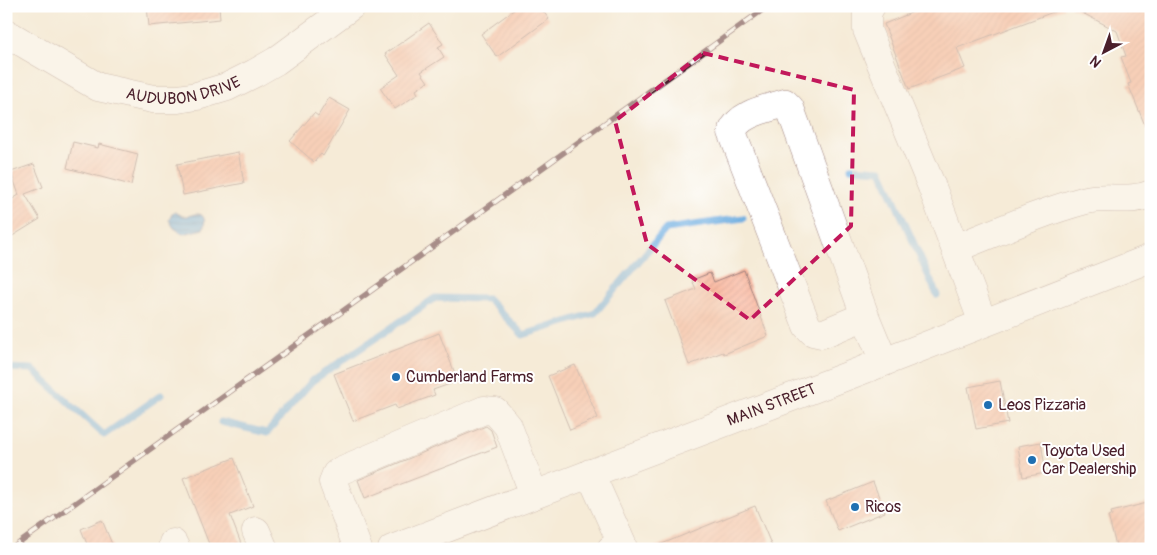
<svg xmlns="http://www.w3.org/2000/svg" width="1157" height="555" viewBox="0 0 1157 555" font-family="Pangolin,sans-serif">
<style>
.water{fill:url(#water-rules);stroke:#5b6685}
.lines{fill:none;stroke-linecap:round;stroke-linejoin:round}
.stream{stroke:#6cacdf;stroke-width:7}
.building{fill:url(#building-hatch)}
.minor-casing{stroke:#a08581;stroke-width:29}
.major-casing{stroke:#a08581;stroke-width:29}
.minor{stroke:#fff;stroke-width:28}
.major{stroke:#fff;stroke-width:28}
.rail-casing{stroke:#4a1f2b;stroke-width:5.5}
.rail{stroke:#fff;stroke-width:4;stroke-dasharray:11;stroke-linecap:butt}
.marked{fill:none;stroke:#c2185b;stroke-width:4;stroke-dasharray:10 6;stroke-linejoin:round}
.poi-dot{fill:#1f6fb2;stroke:#fff;stroke-width:2}
.labels{text-anchor:middle;dominant-baseline:central;stroke-width:4;stroke-linejoin:round;paint-order:stroke}
.street-label{font-size:16px;fill:#4a1f2b;stroke:#fff}
.poi-label{font-size:16px;fill:#4a1f2b;stroke:#fff;text-anchor:start}
</style>
<defs>
<pattern id="water-rules" width="6" height="5" patternUnits="userSpaceOnUse" patternTransform="scale(1.25)"><rect width="6" height="5" fill="#6cacdf"/><path d="M0 2.5h6" fill="none" stroke="#5b8bb5"/></pattern>
<pattern id="building-hatch" width="6" height="6" patternUnits="userSpaceOnUse" patternTransform="scale(1.25)"><rect width="6" height="6" fill="#f9ae92"/><path d="M-1 1l2-2M0 6l6-6M5 7l2-2" fill="none" stroke="#d7957e"/></pattern>
</defs>
<rect width="100%" height="100%" fill="#fff"/>
<filter id="ink" filterUnits="userSpaceOnUse"><feTurbulence type="fractalNoise" baseFrequency=".02" numOctaves="2"/><feDisplacementMap in="SourceGraphic" scale="10" xChannelSelector="R" yChannelSelector="G"/><feConvolveMatrix kernelMatrix="1 2 1 2 8 2 1 2 1" color-interpolation-filters="sRGB"/></filter>
<filter id="wash" filterUnits="userSpaceOnUse"><feTurbulence type="fractalNoise" baseFrequency=".0096" numOctaves="4" result="noise"/><feDisplacementMap in="SourceGraphic" scale="20" xChannelSelector="R" yChannelSelector="G"/><feGaussianBlur stdDeviation="1.12" result="paint"/><feColorMatrix in="noise" values="0 0 0 0 0 0 0 0 0 0 0 0 0 0 0 0 0 1.4 0 .05"/><feComposite in="paint" operator="in"/></filter>
<g filter="url(#wash)">
<rect width="100%" height="100%" fill="#f5ebd7"/>
<path class="water" d="M175,212C179,214 183,217 187,216C190,216 193,214 196,214C205,213 206,222 203,229L183,234L174,228L169,220L172,214Z"/>
<g class="lines">
<path class="stream" d="M851,168L881,170L937,295
M6,368L32,369L104,435L161,395
M221,422L267,433L312,381L435,298L488,299L523,335L595,313L666,229L743,218"/>
</g>
<g id="blocks">
<path class="building" d="M147,6H219L220,19L149,26Z
M519,6H539L549,19L497,57L481,34Z
M928,6H1064V8L957,48L965,68L909,89L884,24Z
M1069,6H1151V140L1128,84L1131,83L1121,57L1126,56L1117,31Z
M429,23L443,44L438,47L444,57L421,72L428,82L416,90L418,94L395,109L380,88L399,75L385,54Z
M329,98L350,110L323,156L321,154L314,162L290,141L314,113L318,116Z
M73,142L98,148L99,144L138,154L131,185L67,168Z
M238,152L244,183L183,195L177,164Z
M34,164L43,187L25,194L40,219L6,240V203L19,195L11,172Z
M744,270L768,336L724,354L723,352L689,365L665,301L696,289L692,280L710,273L714,282Z
M439,333L458,381L433,390L435,395L397,409L395,405L353,421L334,374Z
M575,365L598,418L570,430L548,376Z
M1000,381L1008,423L976,429L968,387Z
M486,426L491,430L497,447L365,498L358,480Z
M1041,442L1046,473L1023,477L1018,446Z
M234,458L253,506L230,515L243,549H211L183,478Z
M873,482L885,512L838,531L826,501Z
M1151,502V549H1117L1108,516L1112,515L1111,512Z
M755,506L773,549H652V548Z
M102,520L114,549H89L81,529Z"/>
</g>
</g>
<g filter="url(#ink)">
<use href="#blocks" fill-opacity="0" stroke="#a08581" stroke-width="1"/>
<g class="lines">
<g class="minor-casing">
<g id="minor">
<path d="M871,6L867,13V30L932,187L983,323"/>
<path id="s1" d="M6,33L98,87L153,99H178L197,96L227,87L255,73L276,61L351,6"/>
<path d="M956,248C999,231 1041,212 1086,200C1107,195 1130,203 1151,194"/>
<path d="M865,316L822,334L813,332L807,326L732,132C739,113 767,109 785,103L790,108L865,316L884,362"/>
<path d="M590,473L622,544L611,549"/>
<path d="M256,531L264,549"/>
<path d="M173,543L176,549"/>
<path d="M358,549L333,482L336,474L342,470L484,410L495,411L508,426L534,495"/>
</g>
</g>
<g class="major-casing">
<g id="major">
<path id="s2" d="M392,549L884,362L1151,258"/>
</g>
</g>
<use href="#minor" class="minor"/>
<use href="#major" class="major"/>
<g class="rail-casing">
<path id="rail" d="M11,549L768,6"/>
</g>
<use href="#rail" class="rail"/>
</g>
</g>
<path d="M0 0H1157V555H0ZM703,53L854,90L851,226L750,320L647,244L615,121Z" fill="#f5ebd7" fill-opacity=".55" fill-rule="evenodd"/>
<path class="marked" d="M703,53L854,90L851,226L750,320L647,244L615,121Z"/>
<g class="poi-dot">
<circle cx="396" cy="377" r="5"/>
<circle cx="988" cy="405" r="5"/>
<circle cx="1032" cy="460" r="5"/>
<circle cx="855" cy="507" r="5"/>
</g>
<g class="labels">
<g class="street-label">
<text stroke="none"><textPath href="#s1" startOffset="194">AUDUBON DRIVE</textPath></text>
<text stroke="none"><textPath href="#s2" startOffset="406">MAIN STREET</textPath></text>
</g>
<g class="poi-label">
<text x="406" y="377">Cumberland Farms</text>
<text x="998" y="405">Leos Pizzaria</text>
<text x="1042" y="451">Toyota Used<tspan x="1042" dy="18">Car Dealership</tspan></text>
<text x="865" y="507">Ricos</text>
</g>
</g>
<rect width="1157" height="555" fill="none" stroke="#fff" stroke-width="25"/>
<g transform="translate(1104 52) rotate(221)" stroke="#ffffff" stroke-width="4" paint-order="stroke">
<path d="M0-4L9 19L0 12L-9 19Z" fill="#4a1f2b"/>
<text y="-8" font-size="14" font-weight="bold" text-anchor="middle" fill="#4a1f2b">N</text>
</g>
</svg>
